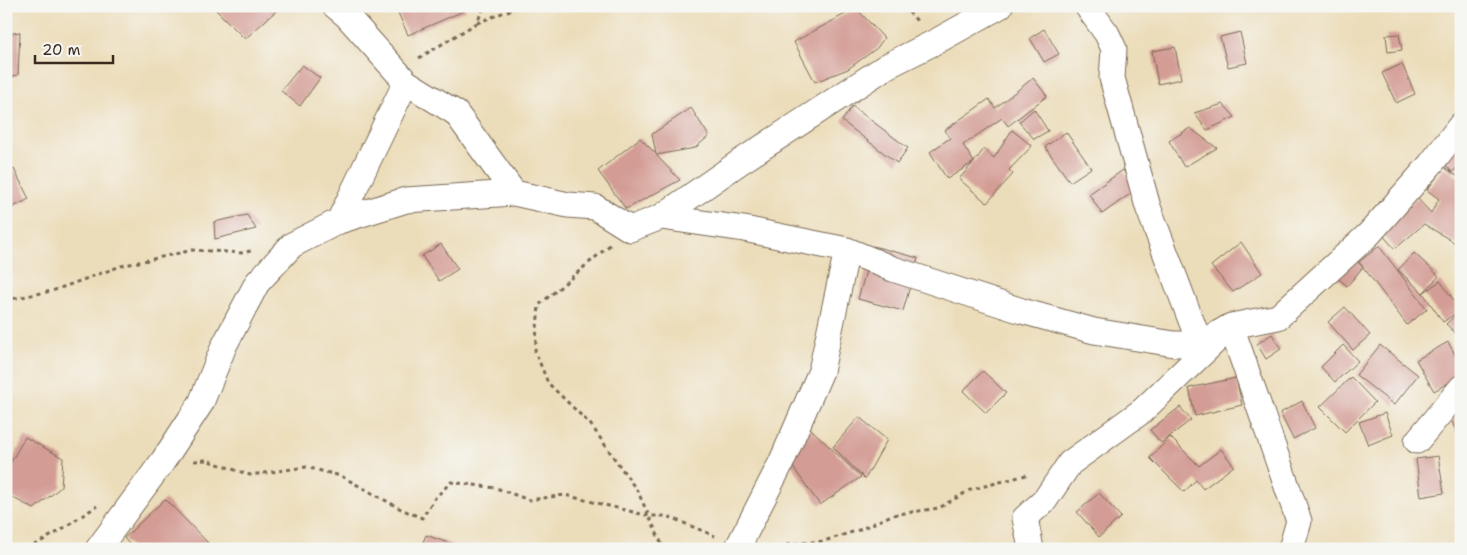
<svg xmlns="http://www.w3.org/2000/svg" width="1467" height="555" viewBox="0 0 1467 555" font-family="'Shantell Sans',sans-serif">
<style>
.building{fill:#d39c94}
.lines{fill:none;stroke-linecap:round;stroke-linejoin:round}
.minor-casing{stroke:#796955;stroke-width:27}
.path{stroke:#796955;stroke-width:3;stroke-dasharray:4 4;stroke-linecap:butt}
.minor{stroke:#fff;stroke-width:25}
</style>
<rect width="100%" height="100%" fill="#f6f6f2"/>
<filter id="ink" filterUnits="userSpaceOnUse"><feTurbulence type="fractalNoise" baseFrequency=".02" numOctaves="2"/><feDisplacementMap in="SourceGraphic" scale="10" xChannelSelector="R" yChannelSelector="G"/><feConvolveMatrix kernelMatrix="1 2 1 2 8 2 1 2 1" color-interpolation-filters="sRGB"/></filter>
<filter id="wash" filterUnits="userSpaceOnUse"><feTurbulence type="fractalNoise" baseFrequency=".0096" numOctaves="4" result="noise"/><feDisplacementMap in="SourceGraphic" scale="20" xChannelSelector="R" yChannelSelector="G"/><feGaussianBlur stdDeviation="1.12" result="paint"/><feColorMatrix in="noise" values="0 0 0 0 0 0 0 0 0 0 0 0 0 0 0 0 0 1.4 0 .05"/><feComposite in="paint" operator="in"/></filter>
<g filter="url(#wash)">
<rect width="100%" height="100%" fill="#ecddba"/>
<g id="blocks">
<path class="building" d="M218,6H274L276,11L245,39L215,9Z
M395,6H464L466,10L408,35Z
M856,8L884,38L877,48L848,69L815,82L794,42Z
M1044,29L1059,54L1044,62L1030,38Z
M20,32L18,75L6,78V34Z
M1240,32L1247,63L1228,67L1220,37Z
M1399,34L1402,50L1388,52L1386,35Z
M1175,47L1181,79L1158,84L1152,51Z
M1402,64L1415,94L1396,103L1382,73Z
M302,65L320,78L300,106L281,91Z
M1033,78L1047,96L1008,126L1002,118L963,145L974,162L984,149L994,158L1012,130L1032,146L1009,170L1013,174L987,203L959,179L974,162L947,179L930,152L950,138L945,130L989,99L995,108Z
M1223,104L1235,117L1207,130L1194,113Z
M852,106L908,148L897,163L842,121Z
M691,108L709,136L695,148L656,155L680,180L626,209L598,171L640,138L656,154L652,134Z
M1034,109L1048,131L1034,139L1019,122Z
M1190,128L1217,148L1184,167L1169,141Z
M1066,132L1091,168L1070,182L1045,147Z
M1455,141L1461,148V165L1452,172L1438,156Z
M1444,167L1461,179V245L1460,246L1424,224L1395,249L1380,232L1417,198L1431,213L1439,199L1427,190Z
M14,169L29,199L11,208L6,199V172Z
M1123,170L1137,189L1102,214L1089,194Z
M247,215L256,229L215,239L214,222Z
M1241,242L1262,273L1233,292L1211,266Z
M441,244L458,269L439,281L422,256Z
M873,246L918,258L903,311L858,299Z
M1379,246L1427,309L1407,325L1363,267L1347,286L1333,274L1349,255L1363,267L1359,262Z
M1414,253L1439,276L1423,293L1440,281L1461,310L1443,322L1423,293L1398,270Z
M1345,307L1370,335L1353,350L1328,322Z
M1461,310V338L1446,324Z
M1272,334L1281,349L1266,359L1257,344Z
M1448,342L1461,366V376L1434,391L1416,360Z
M1343,345L1358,361L1335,382L1321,367Z
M1380,345L1418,375L1394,405L1356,375Z
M983,371L1006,393L986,413L963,391Z
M1351,377L1375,402L1345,432L1320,407Z
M1236,378L1242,405L1195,416L1189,388Z
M1461,400V442L1445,406Z
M1302,401L1315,428L1293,439L1280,413Z
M1180,407L1191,420L1161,443L1150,430Z
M1385,413L1393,435L1368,445L1359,422Z
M859,417L887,440L865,479L833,447Z
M810,428L861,477L820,505L785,456Z
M25,437L63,458L61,487L34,509L6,494V471Z
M1170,437L1199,466L1221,449L1234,466L1203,489L1196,480L1184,492L1150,458Z
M1438,456L1444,493L1421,497L1416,459Z
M1099,493L1121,517L1099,537L1077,512Z
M165,499L214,549H133L124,538Z
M426,535L454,545L452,549H420Z"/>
</g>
</g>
<g filter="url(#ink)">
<use href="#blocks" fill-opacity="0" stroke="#796955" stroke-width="1"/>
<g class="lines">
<g class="minor-casing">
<path id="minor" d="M335,6L347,16L406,82L456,113L514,193L568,205L595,207L630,229L661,217L740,162L887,66L937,41L1000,6
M1087,6L1107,34L1114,49L1112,78L1148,207L1200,344L1231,326L1299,521L1291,549
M661,217L744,229L847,250L893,269L1022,311L1094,331L1174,344H1200
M339,221L406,82
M1417,441L1461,388
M98,549L163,461L201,403L224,346L257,283L292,245L339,221L406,200L514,193
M737,549L781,463L821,371L847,250
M1031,549L1025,518L1045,500L1070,463L1142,411L1231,326L1278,317L1369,234L1430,165L1461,125"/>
</g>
<path class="path" d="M903,6L919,23
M477,23L520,6
M419,58L477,23L484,6
M610,245L539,305L535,351L548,383L591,425L638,492L664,549
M6,300L52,291L121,266L193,250L241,253L251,251
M194,461L206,460L250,475L306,467L341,476L401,509L422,518L435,498L451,482L496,488L529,500L565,495L649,516H667L715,536
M27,549L56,533L97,506
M780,549L789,544L824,541L859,530L892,515L939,508L970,490L1030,474"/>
<use href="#minor" class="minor"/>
</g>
</g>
<rect width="1467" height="555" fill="none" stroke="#f6f6f2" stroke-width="25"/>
<path d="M35 55v8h78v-8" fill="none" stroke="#3b2a1e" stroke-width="2.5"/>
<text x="42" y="55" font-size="15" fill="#3b2a1e" stroke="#f6f6f2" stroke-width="4" paint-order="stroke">20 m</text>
</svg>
